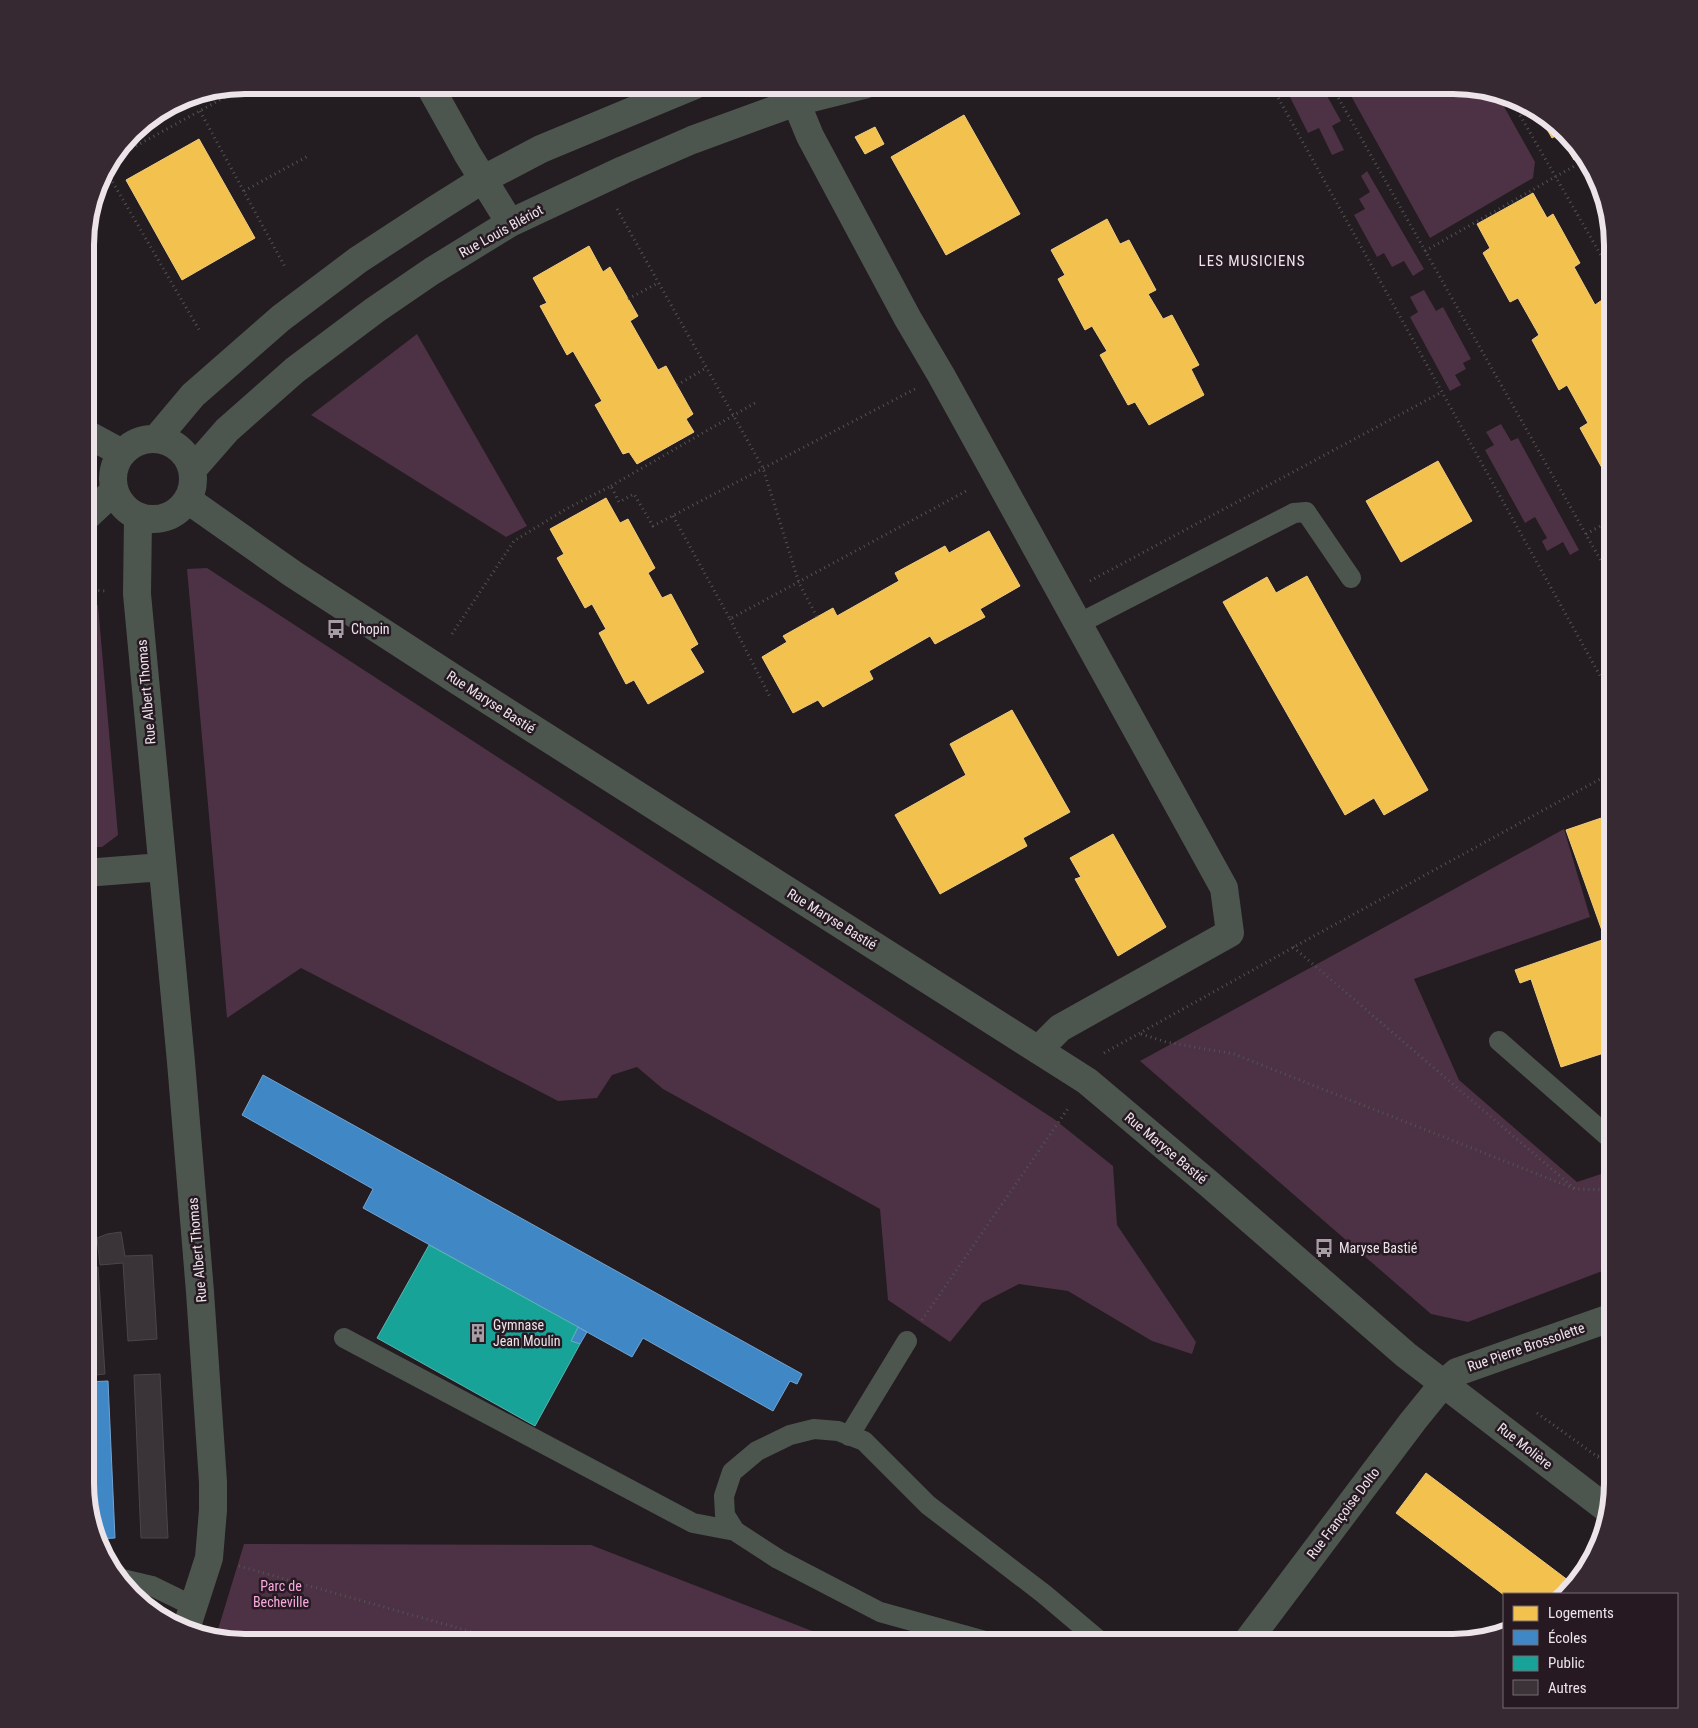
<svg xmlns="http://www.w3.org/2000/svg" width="1698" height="1728" viewBox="0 0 1698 1728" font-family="'Roboto Condensed',sans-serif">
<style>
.green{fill:#4d3144}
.homes{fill:#f2c14e;stroke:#f0cc7d}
.schools{fill:#3f88c5;stroke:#73a4d0}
.public{fill:#17a398;stroke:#57b6b1}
.building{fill:#3a3438;stroke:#4b4549}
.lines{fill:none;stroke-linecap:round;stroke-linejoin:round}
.path{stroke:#505552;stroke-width:3;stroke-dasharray:1 4;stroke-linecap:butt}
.lane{stroke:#4c564f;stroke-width:20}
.street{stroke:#4c564f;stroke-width:28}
.labels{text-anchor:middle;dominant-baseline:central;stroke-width:5;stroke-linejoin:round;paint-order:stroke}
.street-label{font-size:14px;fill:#ede4ea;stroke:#261922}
.poi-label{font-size:14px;fill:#ede4ea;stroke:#261922;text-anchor:start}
.park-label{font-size:14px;fill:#f8aadf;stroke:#261922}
.neighbourhood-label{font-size:15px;letter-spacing:1px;fill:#ede4ea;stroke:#261922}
.rim{fill:none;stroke:#ede4ea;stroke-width:6}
</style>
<rect width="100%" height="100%" fill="#231c21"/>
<path class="green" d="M1284,85H1321L1341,121L1332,126L1344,150L1332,155L1319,128L1308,133Z
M1345,85H1463L1497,94L1535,162L1533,178L1430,238Z
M1367,171L1424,269L1413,276L1404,261L1392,267L1384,253L1377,257L1354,215L1365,209L1359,199L1370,192L1361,176Z
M1424,290L1436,311L1443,307L1471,359L1463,363L1466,369L1455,375L1461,385L1450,391L1410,317L1418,312L1410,297Z
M417,334L527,526L506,537L311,415Z
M1501,424L1511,441L1518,438L1579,550L1570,555L1563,542L1547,551L1542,541L1547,538L1535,517L1525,523L1485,450L1494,445L1486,432Z
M207,568L1054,1119L1113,1166L1117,1225L1196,1342L1192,1354L1152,1341L1068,1291L1019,1284L982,1303L950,1342L888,1300L880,1209L663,1089L637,1067L612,1075L597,1098L558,1101L301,968L227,1018L187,569Z
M98,605L118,835L102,847H85V611L89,607Z
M1564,829L1590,917L1414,979L1459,1080L1577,1182L1613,1170V1267L1468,1322L1431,1314L1140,1061Z
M244,1544L591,1545L843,1643H245L216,1636Z"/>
<path class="homes" d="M1537,112L1574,140L1582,155L1574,160L1559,134L1552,138Z
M964,115L1020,214L946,255L891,157Z
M875,127L884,144L865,154L855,137Z
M199,139L255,238L182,280L126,180Z
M1533,193L1547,218L1553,214L1580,263L1574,267L1595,305L1602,300L1613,321V474L1607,477L1580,428L1588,423L1567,385L1559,390L1532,340L1539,335L1518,298L1510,302L1483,253L1490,248L1477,224Z
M1107,219L1120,244L1129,240L1156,290L1148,294L1163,319L1172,315L1199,365L1191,369L1204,395L1149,425L1135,402L1128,405L1100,355L1107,351L1092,326L1085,330L1058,279L1065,275L1051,250Z
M589,246L603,272L610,267L638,316L630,321L658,370L666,366L693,414L686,419L694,432L637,464L629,452L623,454L595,405L602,401L573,351L567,355L540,306L547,303L533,278Z
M1438,461L1472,521L1401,562L1366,501Z
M606,498L620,523L628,519L655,568L648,573L662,598L671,594L698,644L690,649L704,672L648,704L634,680L626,684L599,633L606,629L592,604L585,608L557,558L564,554L550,529Z
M989,531L1020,586L980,609L985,617L935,644L930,636L869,671L873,679L823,707L818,700L793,713L762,657L787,642L783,636L833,608L837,616L899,581L895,573L945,546L949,553Z
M1307,576L1428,790L1384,815L1374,798L1345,815L1223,602L1267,577L1276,593Z
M1012,710L1070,812L1023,838L1027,846L940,894L895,815L966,775L950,744Z
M1613,814V1050L1561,1067L1531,979L1520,983L1515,970L1605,939L1566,830Z
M1113,834L1166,927L1118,956L1075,879L1081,877L1070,858Z
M1426,1473L1573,1584L1565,1594L1504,1595L1396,1513Z
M1334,1636L1344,1643H1329Z"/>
<path class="schools" d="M263,1075L802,1374L797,1384L790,1381L773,1411L643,1338L632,1357L363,1208L373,1189L242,1115Z
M578,1327L587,1332L580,1344L571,1341Z
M108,1381L115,1538L96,1539L85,1483V1382Z"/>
<path class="public" d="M429,1245L578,1327L571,1341L580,1344L535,1426L377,1338Z"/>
<path class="building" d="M121,1232L125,1256L152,1255L157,1339L128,1341L123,1263L100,1265L97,1238L107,1234Z
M98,1267L105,1374L85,1376V1268Z
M160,1374L168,1538H141L134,1375Z"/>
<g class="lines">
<path class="path" d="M1271,85L1613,699
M1331,85L1613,582
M1510,98L1613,276
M200,111L285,267
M114,158L247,85
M105,169L201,333
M244,191L308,156
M617,209L763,468L799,583L817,617
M1425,251L1585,160
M628,299L658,283
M677,385L706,368
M611,486L755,403
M673,516L730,619L968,490
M1586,534L1613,519
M1090,581L1442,392
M85,594L89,590L106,591
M730,619L770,697
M452,634L514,541L566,509L611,486L619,502L634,494L653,526L915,389
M1293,947L1575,1189L1613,1190
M1141,1034L1166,1042L1234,1054L1575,1189
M1104,1053L1303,942L1613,772
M922,1320L1069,1107
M1537,1413L1613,1468
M1598,1456L1613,1450
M239,1566L511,1643"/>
<path class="lane" d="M1078,624L1294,513L1306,512L1351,578
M1499,1041L1613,1141
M344,1338L693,1523L735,1531
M849,1436L907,1341
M118,1578L152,1586L193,1606
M992,1643L880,1612L778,1559L735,1531L725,1515L724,1496L732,1472L757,1451L790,1435L814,1429L838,1431L864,1441L928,1505L1044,1594L1102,1643"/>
<path class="street" d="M429,85L468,155L510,223
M796,102L810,136L908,319L941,375L1224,888L1230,933L1060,1028L1038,1050
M85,433L122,453
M113 479a40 40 0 1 1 80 0a40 40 0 1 1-80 0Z
M156,439L193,395L281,318L358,260L436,209L482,180L541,149L695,85
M192,470L227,430L295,370L375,310L432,271L510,223L623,170L692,140L796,102L864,85
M188,500L293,574L458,681L1087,1081L1208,1183L1406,1355L1607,1509
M138,517L137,594L181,1062L200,1292L213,1482V1510L209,1558L186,1629
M85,518L114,491
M85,873L162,867
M1246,1643L1413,1421L1443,1384L1457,1372L1613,1317"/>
</g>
<defs>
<g id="bus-bare" transform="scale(1.5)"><path d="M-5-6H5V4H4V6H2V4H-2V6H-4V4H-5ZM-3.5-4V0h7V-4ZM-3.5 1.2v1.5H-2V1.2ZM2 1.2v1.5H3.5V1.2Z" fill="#a69ea4" stroke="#261922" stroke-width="2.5" paint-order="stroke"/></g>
<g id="building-bare" transform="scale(1.5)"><path d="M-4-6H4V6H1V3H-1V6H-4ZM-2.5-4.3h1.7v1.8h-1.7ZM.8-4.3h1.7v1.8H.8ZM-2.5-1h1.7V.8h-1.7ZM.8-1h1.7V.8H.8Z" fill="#a69ea4" stroke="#261922" stroke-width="2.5" paint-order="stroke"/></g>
</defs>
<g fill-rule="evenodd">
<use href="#bus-bare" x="336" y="629"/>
<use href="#bus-bare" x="1324" y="1248"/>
<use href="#building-bare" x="478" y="1333"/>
</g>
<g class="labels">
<g class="street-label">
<text transform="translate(501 231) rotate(-29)">Rue Louis Blériot</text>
<text transform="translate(146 692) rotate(-95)">Rue Albert Thomas</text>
<text transform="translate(491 702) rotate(33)">Rue Maryse Bastié</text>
<text transform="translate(832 919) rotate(32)">Rue Maryse Bastié</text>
<text transform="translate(1166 1148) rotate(40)">Rue Maryse Bastié</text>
<text transform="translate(197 1250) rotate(-95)">Rue Albert Thomas</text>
<text transform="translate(1526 1347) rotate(-19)">Rue Pierre Brossolette</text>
<text transform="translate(1525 1446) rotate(38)">Rue Molière</text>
<text transform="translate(1343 1513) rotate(-53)">Rue Françoise Dolto</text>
</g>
<g class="poi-label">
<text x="351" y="629">Chopin</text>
<text x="1339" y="1248">Maryse Bastié</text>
<text x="493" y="1325">Gymnase<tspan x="493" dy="16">Jean Moulin</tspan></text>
</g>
<g class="park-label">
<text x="281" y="1586">Parc de<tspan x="281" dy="16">Becheville</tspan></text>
</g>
<g class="neighbourhood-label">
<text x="1252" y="261">LES MUSICIENS</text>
</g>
</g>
<path d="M0 0H1698V1728H0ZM245 94H1453A151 151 0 0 1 1604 245V1483A151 151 0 0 1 1453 1634H245A151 151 0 0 1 94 1483V245A151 151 0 0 1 245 94Z" fill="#362932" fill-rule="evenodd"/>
<path class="rim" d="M245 94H1453A151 151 0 0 1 1604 245V1483A151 151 0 0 1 1453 1634H245A151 151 0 0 1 94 1483V245A151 151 0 0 1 245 94Z"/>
<rect x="1503" y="1593" width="175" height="115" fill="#261922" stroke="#766a72"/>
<rect x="1513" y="1606" width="25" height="15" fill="#f2c14e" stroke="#766a72"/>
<text x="1548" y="1618" font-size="15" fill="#ede4ea">Logements</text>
<rect x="1513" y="1630" width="25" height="15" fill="#3f88c5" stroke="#766a72"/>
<text x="1548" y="1643" font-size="15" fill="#ede4ea">Écoles</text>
<rect x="1513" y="1656" width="25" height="15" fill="#17a398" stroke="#766a72"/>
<text x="1548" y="1668" font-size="15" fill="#ede4ea">Public</text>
<rect x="1513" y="1680" width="25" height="15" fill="#3a3438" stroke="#766a72"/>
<text x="1548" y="1693" font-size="15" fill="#ede4ea">Autres</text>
</svg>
